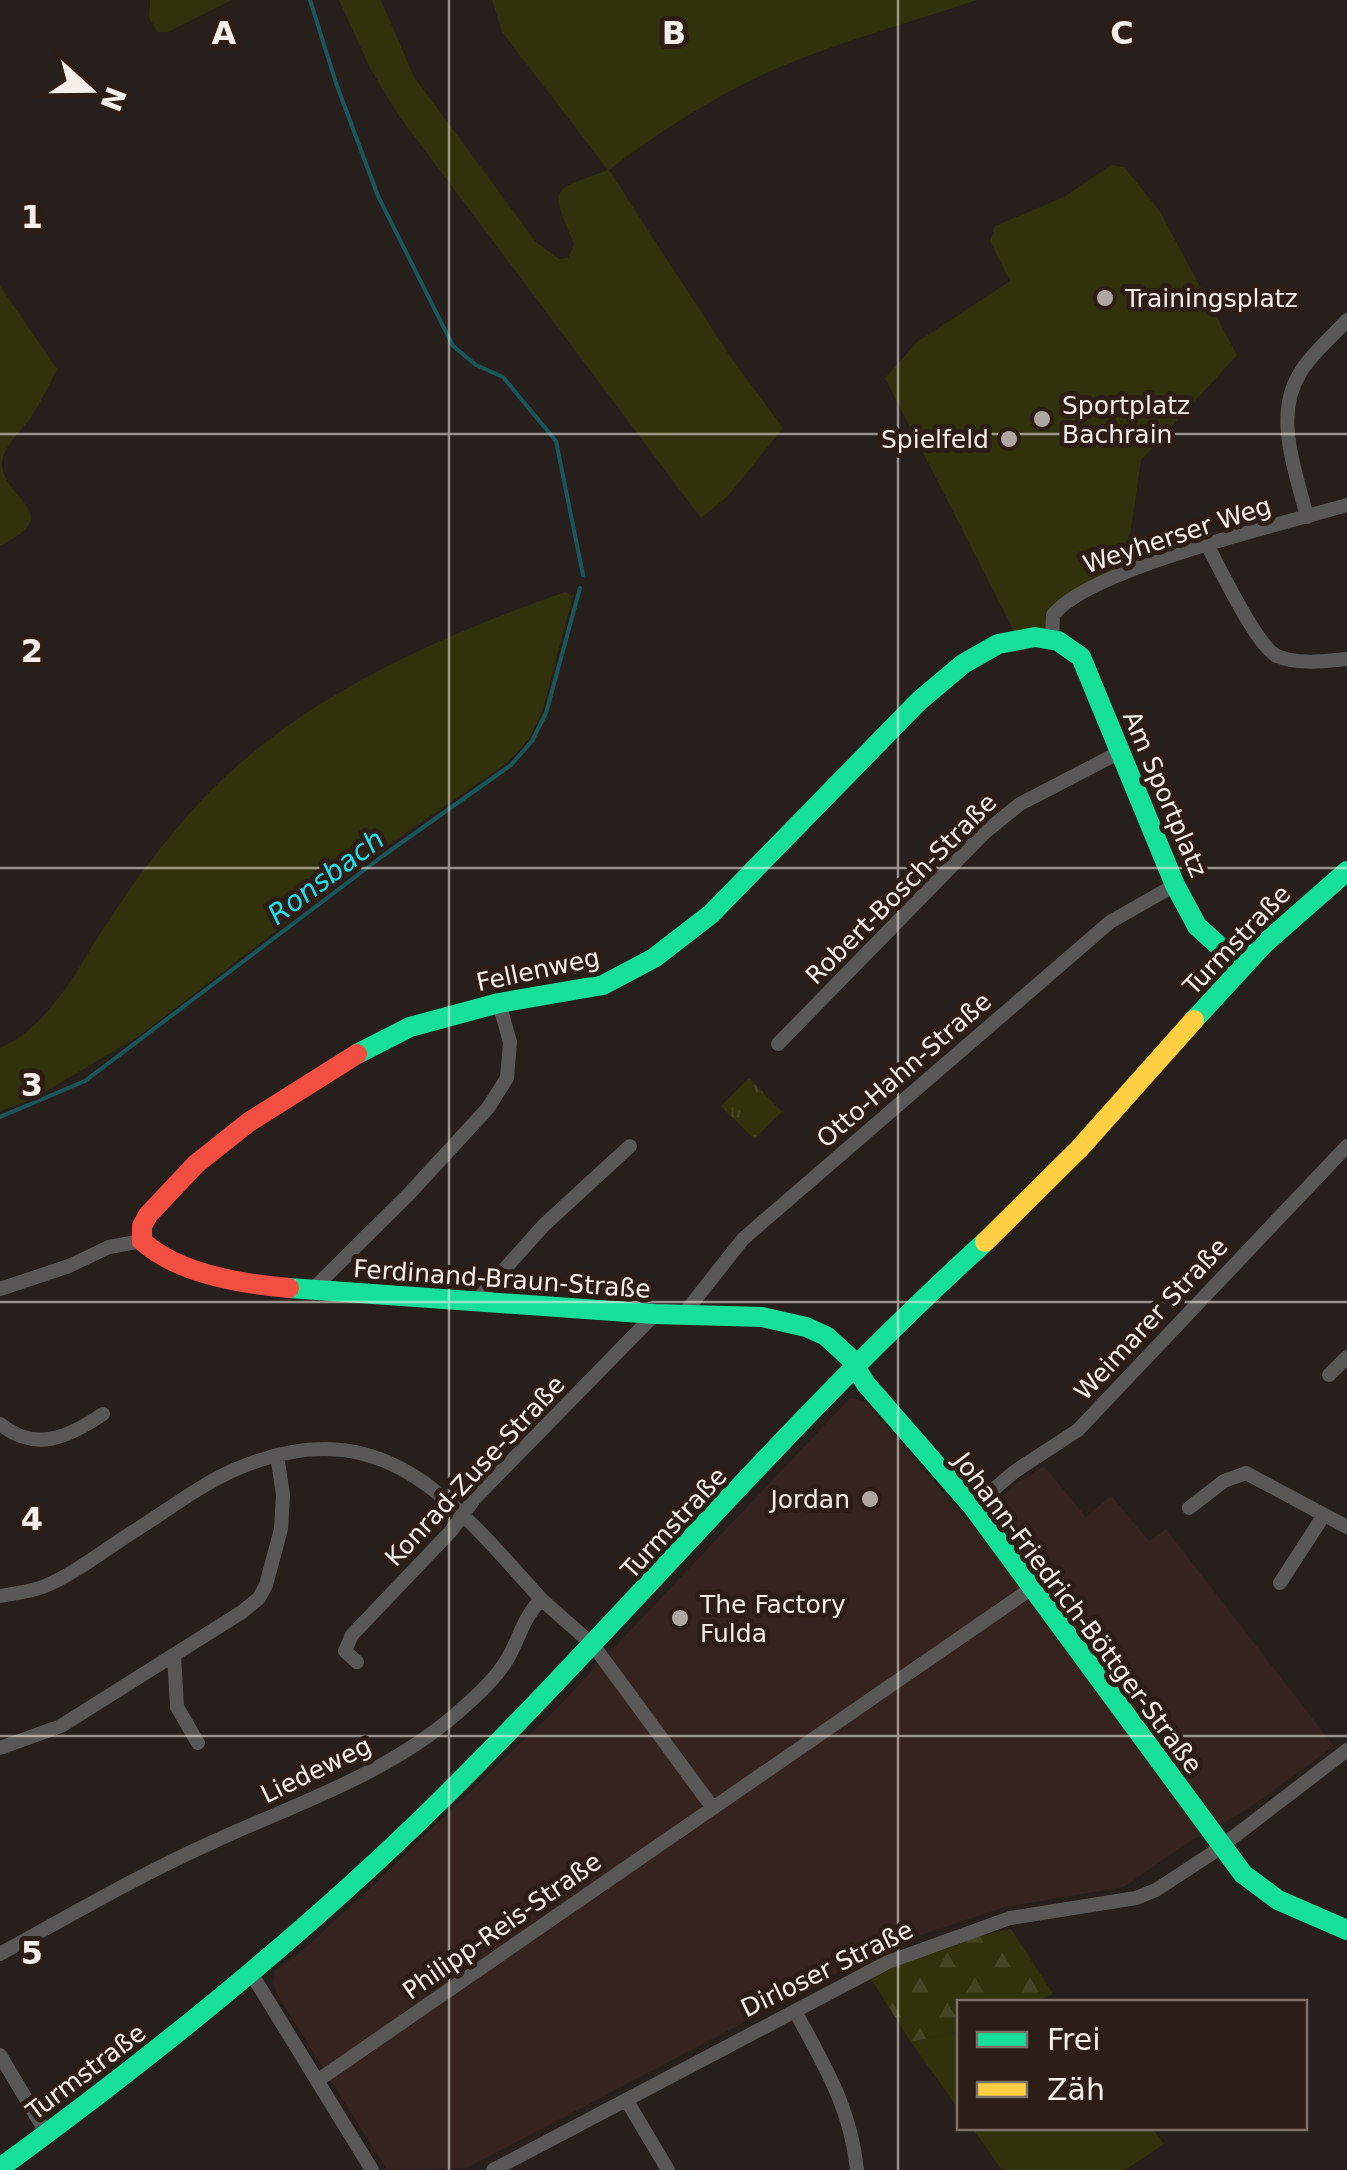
<svg xmlns="http://www.w3.org/2000/svg" width="1347" height="2170" viewBox="0 0 1347 2170" font-family="'DejaVu Sans',sans-serif">
<style>
.commercial{fill:#34231e}
.grass{fill:#31310c}
.forest{fill:url(#forest-firs)}
.park{fill:url(#park-tufts)}
.lines{fill:none;stroke-linecap:round;stroke-linejoin:round}
.stream{stroke:#19565a;stroke-width:4}
.street{stroke:#5a5856;stroke-width:14}
.fast{stroke:#16e098;stroke-width:20}
.slow{stroke:#ffcf43;stroke-width:20}
.jam{stroke:#f24e42;stroke-width:20}
.grid{fill:none;stroke:#f8eee9;stroke-width:2.5;stroke-opacity:0.55}
.poi-dot{fill:#afa6a1;stroke:#2c1e16;stroke-width:4}
.labels{text-anchor:middle;dominant-baseline:central;stroke-width:10;stroke-linejoin:round;paint-order:stroke}
.poi-label{font-size:25px;fill:#f8eee9;stroke:#2c1e16;text-anchor:start}
.street-label{font-size:25px;fill:#f8eee9;stroke:#2c1e16}
.water-label{font-size:28px;font-style:italic;fill:#1de1ef;stroke:#2c1e16}
.grid-label{font-size:32px;text-anchor:middle;font-weight:bold;fill:#f8eee9;stroke:#2c1e16;stroke-width:10;stroke-linejoin:round;paint-order:stroke}
</style>
<defs>
<pattern id="forest-firs" width="22" height="20" patternUnits="userSpaceOnUse" patternTransform="scale(2.5)"><rect width="22" height="20" fill="#31310c"/><path d="M5 1l3.5 6h-7zM16 11l3.5 6h-7z" fill="#454524"/></pattern>
<pattern id="park-tufts" width="24" height="20" patternUnits="userSpaceOnUse" patternTransform="scale(2.5)"><rect width="24" height="20" fill="#31310c"/><path d="M3 7l-1-3M5 7V3M7 7l1-3M15 17l-1-3M17 17v-4M19 17l1-3" fill="none" stroke="#454524"/></pattern>
</defs>
<rect width="100%" height="100%" fill="#271f1b"/>
<path class="commercial" d="M850,1398L866,1402L971,1524L1018,1482L1044,1466L1086,1517L1111,1495L1149,1541L1166,1529L1334,1746L1248,1809L1184,1845L1124,1887L1005,1907L891,1945L467,2168L387,2170L278,1996L273,1983L275,1970L301,1952L371,1887L557,1708Z"/>
<path class="grass" d="M150,0H232L168,32H158L149,18Z
M339,0H381L414,77L536,242L559,259L568,258L574,244C549,184 550,192 608,170L502,32L492,0H977C912,22 844,40 780,67C719,93 662,130 609,170L729,355L783,428L728,496L701,518L399,116L370,68Z
M1111,165L1124,167L1159,210L1237,355L1141,460L1129,543L1141,567L1061,604L1052,639H1018L885,378L917,342L1010,281L990,241L995,226L1064,197Z
M0,286L57,369C49,385 41,402 31,417C22,430 4,446 2,462C0,499 69,512 0,546Z
M565,592L572,596L571,603L542,712L529,739L508,762L380,851L139,1036L33,1099L0,1111V1048C53,1023 76,970 107,923C132,885 159,848 189,814C286,703 429,640 565,592Z
M959,2031V2110L911,2042Z
M972,2128H1152L1164,2144L1125,2170H1002Z"/>
<path class="forest" d="M1011,1929L1053,1994L1034,2002H959V2031L911,2042L871,1979C914,1956 963,1938 1011,1929Z"/>
<path class="park" d="M749,1078L782,1112L754,1139L721,1106Z"/>
<g class="lines">
<path class="stream" d="M310,0L336,83L378,196L453,346L476,365L503,377L556,441L583,575
M0,1117L85,1081L384,855L511,765L532,741L546,713L580,588"/>
<path class="street" d="M1307,517C1296,472 1273,416 1300,373C1311,354 1332,337 1347,320
M1207,545C1220,568 1257,647 1277,656C1299,665 1325,661 1347,659
M1052,639L1053,615C1090,568 1283,524 1347,505
M778,1044L984,833L1020,804L1120,752
M0,1289L69,1266L109,1247L142,1241
M311,1291L408,1195L488,1108L507,1078L510,1042L499,1003
M475,1302L544,1225L630,1146
M683,1315L743,1239L1110,922L1175,885
M1329,1375L1347,1357
M0,1424C35,1453 69,1437 103,1414
M973,1507L1014,1472L1078,1430L1347,1146
M1189,1508L1224,1481L1246,1473L1347,1527
M1280,1583L1324,1515
M0,1596C14,1593 32,1592 45,1586C73,1575 110,1546 136,1530C168,1510 200,1485 234,1470C381,1406 451,1499 541,1599
M174,1655L177,1707L198,1743
M357,1662L345,1651L352,1635L451,1531L475,1498L655,1314
M0,1748L61,1726L242,1612L259,1598L266,1585L281,1529L283,1495L277,1455
M0,1954C71,1915 141,1874 215,1841C298,1803 387,1774 456,1714C474,1698 496,1679 508,1658C521,1635 522,1620 541,1599L593,1645L713,1808
M251,1973L372,2170
M795,2011C824,2065 851,2108 857,2170
M0,2055L47,2134
M317,2081L1032,1588
M627,2101L668,2170
M493,2170L888,1962L1010,1918L1136,1898L1156,1890L1214,1852L1347,1750"/>
<path class="fast" d="M1194,1020L1264,944L1347,871
M357,1054L410,1027L499,1003L603,985L654,958L711,914L919,701L963,664L998,644L1035,637L1058,641L1081,657L1175,885L1197,926L1241,966
M289,1288L655,1314L762,1317L806,1327L826,1336L849,1357L866,1384L973,1507L1243,1874L1278,1900L1347,1930
M0,2168C155,2055 304,1935 441,1800C626,1617 792,1417 985,1242"/>
<path class="slow" d="M985,1242L1079,1149L1194,1020"/>
<path class="jam" d="M289,1288C242,1284 178,1274 142,1241V1226L148,1215L196,1164L249,1122L357,1054"/>
</g>
<path class="grid" d="M449,0V2170M898,0V2170M0,434H1347M0,868H1347M0,1302H1347M0,1736H1347"/>
<g class="poi-dot">
<circle cx="1105" cy="298" r="10"/>
<circle cx="1042" cy="419" r="10"/>
<circle cx="1009" cy="439" r="10"/>
<circle cx="870" cy="1499" r="10"/>
<circle cx="680" cy="1618" r="10"/>
</g>
<g class="labels">
<g class="poi-label">
<text x="1125" y="298">Trainingsplatz</text>
<text x="1062" y="405">Sportplatz<tspan x="1062" dy="29">Bachrain</tspan></text>
<text x="989" y="439" text-anchor="end">Spielfeld</text>
<text x="850" y="1499" text-anchor="end">Jordan</text>
<text x="700" y="1604">The Factory<tspan x="700" dy="29">Fulda</tspan></text>
</g>
<g class="street-label">
<text transform="translate(1177 535) rotate(-18)">Weyherser Weg</text>
<text transform="translate(1165 794) rotate(67)">Am Sportplatz</text>
<text transform="translate(901 889) rotate(-45)">Robert-Bosch-Straße</text>
<text transform="translate(1237 940) rotate(-46)">Turmstraße</text>
<text transform="translate(538 970) rotate(-12)">Fellenweg</text>
<text transform="translate(904 1070) rotate(-41)">Otto-Hahn-Straße</text>
<text transform="translate(502 1279) rotate(4)">Ferdinand-Braun-Straße</text>
<text transform="translate(1151 1319) rotate(-47)">Weimarer Straße</text>
<text transform="translate(475 1471) rotate(-47)">Konrad-Zuse-Straße</text>
<text transform="translate(674 1523) rotate(-47)">Turmstraße</text>
<text transform="translate(1078 1613) rotate(53)">Johann-Friedrich-Böttger-Straße</text>
<text transform="translate(316 1770) rotate(-26)">Liedeweg</text>
<text transform="translate(502 1926) rotate(-35)">Philipp-Reis-Straße</text>
<text transform="translate(827 1969) rotate(-26)">Dirloser Straße</text>
<text transform="translate(86 2072) rotate(-37)">Turmstraße</text>
</g>
<g class="water-label">
<text transform="translate(326 877) rotate(-37)">Ronsbach</text>
</g>
</g>
<g class="grid-label">
<text x="224" y="44">A</text>
<text x="674" y="44">B</text>
<text x="1122" y="44">C</text>
<text x="32" y="228">1</text>
<text x="32" y="662">2</text>
<text x="32" y="1096">3</text>
<text x="32" y="1530">4</text>
<text x="32" y="1964">5</text>
</g>
<rect x="957" y="2000" width="350" height="130" fill="#2c1e16" stroke="#7e716a" stroke-width="2.5"/>
<rect x="977" y="2032" width="50" height="15" fill="#16e098" stroke="#7e716a" stroke-width="2.5"/>
<text x="1047" y="2050" font-size="30" fill="#f8eee9">Frei</text>
<rect x="977" y="2082" width="50" height="15" fill="#ffcf43" stroke="#7e716a" stroke-width="2.5"/>
<text x="1047" y="2100" font-size="30" fill="#f8eee9">Zäh</text>
<g transform="translate(90 90) rotate(111)" stroke="#2c1e16" stroke-width="8" paint-order="stroke">
<path d="M0-8L18 38L0 25L-18 38Z" fill="#f8eee9"/>
<text y="-15" font-size="28" font-weight="bold" text-anchor="middle" fill="#f8eee9">N</text>
</g>
</svg>
